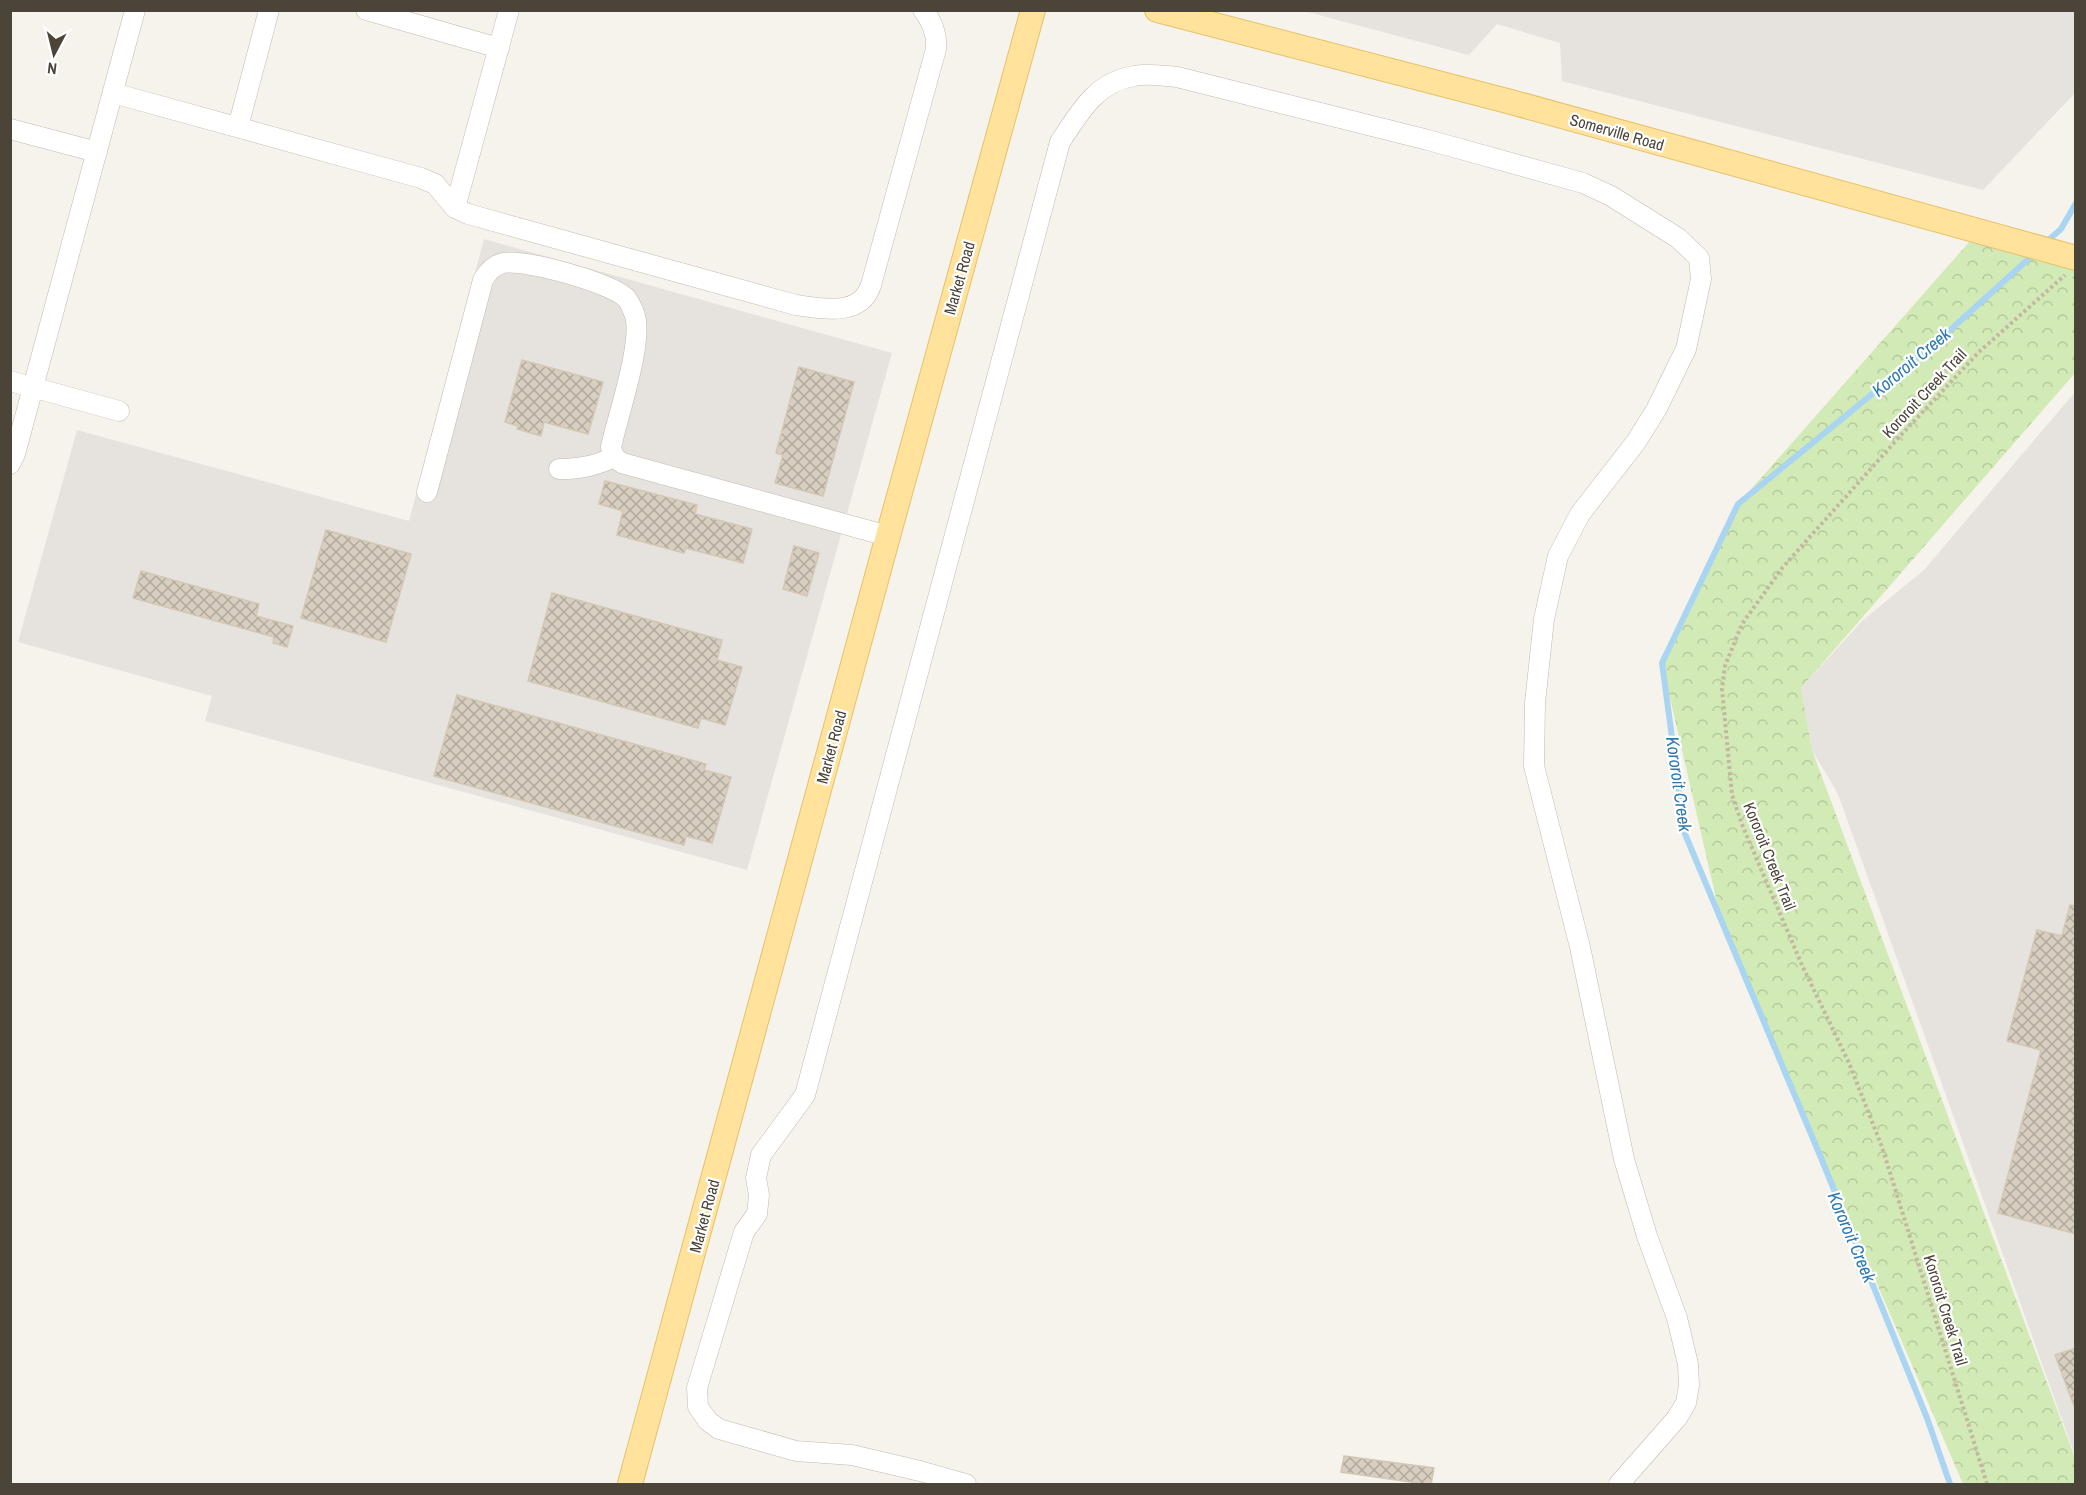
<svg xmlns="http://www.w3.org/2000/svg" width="2086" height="1495" viewBox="0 0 2086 1495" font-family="'Archivo Narrow',sans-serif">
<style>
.industrial{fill:#e6e2dd}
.park{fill:url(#park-crowns)}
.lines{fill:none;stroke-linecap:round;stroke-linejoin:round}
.stream{stroke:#a9d4f2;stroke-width:6}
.building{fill:url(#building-cross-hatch);stroke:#d3c7b4;stroke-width:1.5}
.minor-casing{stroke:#c2bbae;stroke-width:21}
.major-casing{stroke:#e6c16a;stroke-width:26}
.path{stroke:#c4b79f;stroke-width:4;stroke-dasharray:3 3;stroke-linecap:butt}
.minor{stroke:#fff;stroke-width:20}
.major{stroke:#ffe39c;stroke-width:24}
.labels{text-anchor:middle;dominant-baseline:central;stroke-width:4.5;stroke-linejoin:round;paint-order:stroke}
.street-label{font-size:16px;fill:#4b4439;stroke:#fff}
.water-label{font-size:18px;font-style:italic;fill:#2e7ab2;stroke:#fff}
</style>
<defs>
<pattern id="park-crowns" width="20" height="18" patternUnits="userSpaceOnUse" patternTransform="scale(1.5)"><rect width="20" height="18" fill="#d2eab5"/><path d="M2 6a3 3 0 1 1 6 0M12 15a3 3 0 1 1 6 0" fill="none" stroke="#b6ca9c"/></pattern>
<pattern id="building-cross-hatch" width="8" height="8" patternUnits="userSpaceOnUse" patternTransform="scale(1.5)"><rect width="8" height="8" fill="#d8cfc1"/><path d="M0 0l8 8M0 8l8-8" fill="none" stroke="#b1aa9e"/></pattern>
</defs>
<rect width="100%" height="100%" fill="#f6f3ec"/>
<path class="industrial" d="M1304,11H2075V93L1983,190L1562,81L1560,43L1497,24L1469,55Z
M484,239L892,353L747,870L205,721L212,696L18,642L77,430L409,521Z
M2075,392V1456L1838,794L1812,750L1801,688L1862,621L1924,570Z"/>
<path class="park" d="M1978,232L2075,258V373L1801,688L1812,750L2075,1458V1484H1963L1721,920L1662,663L1738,504Z"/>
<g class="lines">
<path class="stream" d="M2044,244L2061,229L2076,203
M1950,1484L1927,1418L1819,1153L1685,834L1662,663L1738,504L1948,332L2035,253"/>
</g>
<path class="building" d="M522,360L603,382L588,434L544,422L541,436L517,429L518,426L505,422Z
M799,367L854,382L823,496L775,483L783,455L776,453Z
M605,481L697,505L695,514L752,529L743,563L686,548L684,553L617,535L623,511L599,504Z
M326,530L411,554L386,642L301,618Z
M794,546L819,553L807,596L783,589Z
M141,571L259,604L256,616L293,626L287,647L273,643L274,637L133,598Z
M552,593L722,640L717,660L742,667L725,725L701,718L698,728L528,681Z
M457,695L706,764L704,770L731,777L712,843L686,836L684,845L434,776Z
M2070,905L2076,906V1234L1998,1213L2041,1050L2007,1041L2037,930L2062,936Z
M2076,1348V1406H2074L2055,1355Z
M1344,1456L1434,1468L1431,1485L1341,1472Z"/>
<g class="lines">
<g class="minor-casing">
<path id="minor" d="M366,10L499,48
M113,93L421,178L435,184L455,208L468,214L796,305C822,309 861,317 871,285L936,49C937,34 933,22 923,10
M238,127L269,10
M10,129L97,152
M455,208L509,10
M10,381L119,411
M10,464L15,454L135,10
M559,469C580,469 595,466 614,457
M427,492L483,280C487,273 494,265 503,263C526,259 607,282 625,297C629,300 632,308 634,313C645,338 617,418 611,447L614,457L622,463L888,536
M966,1484L920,1471L852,1455L796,1451L719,1429L708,1421L698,1407L697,1388L744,1232L757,1214L759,1195L756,1178L761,1155L805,1095L1060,142C1080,112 1096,82 1134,76C1148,73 1163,76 1177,77L1428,140L1583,183L1611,196L1678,238L1699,258L1701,279L1686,349L1656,410L1636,442L1580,514L1558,556L1544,619L1535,703L1534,766L1580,947L1624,1159L1647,1236L1677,1318L1688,1364L1689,1385L1686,1403L1677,1418L1619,1484"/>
</g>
<g class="major-casing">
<path id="major" d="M1157,10L1511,102L2076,258
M630,1484L888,536L1033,10"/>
</g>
<path class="path" d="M1987,1484L1882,1147L1849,1063L1802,965L1743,827L1732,795L1722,689L1725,666L1742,624L1783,567L1901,435L1979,352L2065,275"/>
<use href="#minor" class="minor"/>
<use href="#major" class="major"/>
</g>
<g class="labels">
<g class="street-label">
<text transform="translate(1617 132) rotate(16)">Somerville Road</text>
<text transform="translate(959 278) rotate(-74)">Market Road</text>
<text transform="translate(1924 393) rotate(-47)">Kororoit Creek Trail</text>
<text transform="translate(831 747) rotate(-75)">Market Road</text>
<text transform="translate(1770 856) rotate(68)">Kororoit Creek Trail</text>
<text transform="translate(704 1216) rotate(-75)">Market Road</text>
<text transform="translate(1946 1310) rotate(73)">Kororoit Creek Trail</text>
</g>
<g class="water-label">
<text transform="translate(1911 362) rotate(-40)">Kororoit Creek</text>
<text transform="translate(1679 784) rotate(82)">Kororoit Creek</text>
<text transform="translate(1852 1237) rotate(67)">Kororoit Creek</text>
</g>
</g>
<rect width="2086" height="1495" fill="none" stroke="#4b4439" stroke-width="24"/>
<g transform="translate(54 54) rotate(187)" stroke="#ffffff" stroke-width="4.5" paint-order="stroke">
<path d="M0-4.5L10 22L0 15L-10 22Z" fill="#4b4439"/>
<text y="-9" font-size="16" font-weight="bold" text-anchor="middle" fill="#4b4439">N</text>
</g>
</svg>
